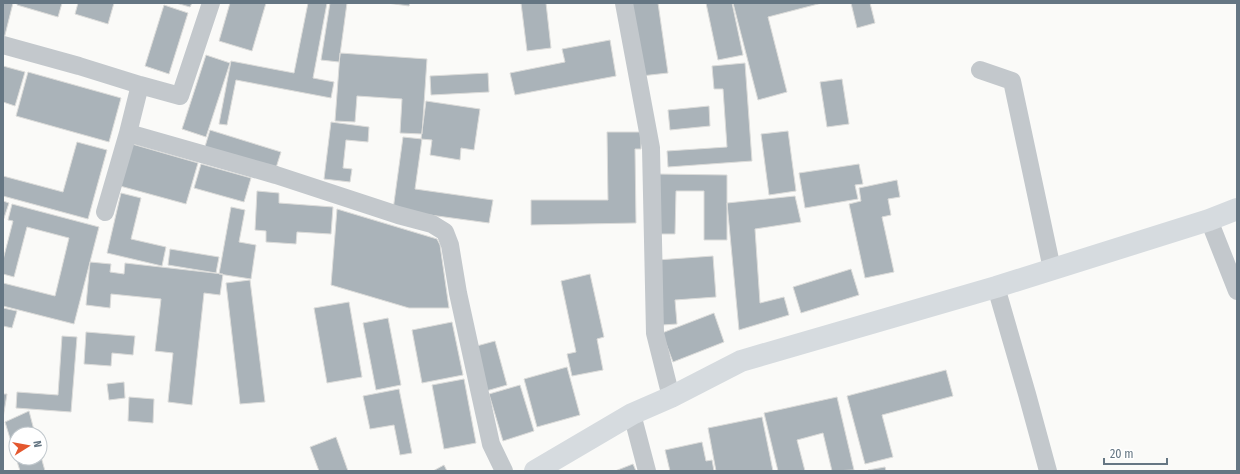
<svg xmlns="http://www.w3.org/2000/svg" width="1240" height="474" viewBox="0 0 1240 474" font-family="'Fira Sans Condensed',sans-serif">
<style>
.building{fill:#aab3b9;stroke:#dcdcda}
.lines{fill:none;stroke-linecap:round;stroke-linejoin:round}
.minor{stroke:#c3c8cc;stroke-width:18}
.secondary{stroke:#d6dbdf;stroke-width:22}
</style>
<rect width="100%" height="100%" fill="#fafaf8"/>
<path class="building" d="M3,3H13L4,39L3,38Z
M17,3H62L58,17L17,5Z
M78,3H114L108,24L75,14Z
M176,3H192L190,7Z
M230,3H266L252,51L219,41Z
M308,3H327L313,78L334,82L331,98L236,80L227,125L219,124L231,61L294,73Z
M330,3H347L339,62L321,60Z
M387,3H410L409,6Z
M521,3H546L551,48L527,51Z
M631,3H658L668,73L641,76Z
M706,3H732L743,55L718,60Z
M733,3H822L768,17L787,92L758,100Z
M851,3H870L875,23L857,28Z
M164,5L188,13L169,74L145,66Z
M610,40L616,76L515,95L510,73L565,62L562,49Z
M340,53L427,59L422,134L400,133L402,99L357,96L355,122L335,121Z
M206,55L230,63L206,137L182,129Z
M745,63L752,161L668,167L667,151L727,147L723,89H714L712,66Z
M3,66L25,72L15,106L3,102Z
M28,72L121,98L109,142L16,116Z
M488,73L489,92L431,95L430,76Z
M842,79L849,124L827,127L820,82Z
M426,101L480,109L474,150L461,148L460,160L430,155L432,140L421,139Z
M709,106L710,126L670,130L668,110Z
M331,122L369,127L368,142L346,140L343,168L352,169L350,182L324,179Z
M210,130L281,152L275,171L204,150Z
M788,131L796,191L769,195L761,134Z
M607,132H641V149H635L636,223L531,225V200H608Z
M403,137L422,139L415,189L493,200L489,223L393,210Z
M77,142L107,150L88,219L3,196V176L63,192Z
M132,144L198,163L186,204L120,186Z
M201,164L251,178L244,202L194,188Z
M859,164L863,184L855,185L858,199L805,208L799,173Z
M657,174L727,175V240H704V191H676L675,234H657Z
M897,180L900,197L888,199L891,215L882,217L894,272L865,278L849,204L861,201L859,188Z
M257,191L279,193V203L333,207L331,234L297,232L296,244L266,242V231L255,230Z
M121,193L141,198L131,239L166,247L162,266L107,253Z
M795,196L801,222L755,229L760,303L784,297L789,315L739,330L727,203Z
M3,201L9,203L3,221Z
M12,204L99,227L74,324L3,306V283L55,296L69,238L27,227L14,277L3,274V260L13,221L8,220Z
M231,207L245,210L239,242L256,245L251,279L219,274Z
M337,209L437,239L440,245L449,308H409L331,285Z
M170,249L219,257L216,273L168,265Z
M713,256L716,297L675,300L677,324L662,325L657,260Z
M90,262L111,264L110,272L124,274L125,263L223,274L220,295L204,293L192,405L168,402L173,353L155,351L161,299L111,294L110,308L86,305Z
M851,269L859,295L801,313L793,287Z
M590,274L604,337L597,339L603,370L572,376L567,354L576,352L561,281Z
M250,280L265,402L240,404L226,283Z
M349,302L362,377L327,383L314,308Z
M3,308L17,311L12,328L3,326Z
M714,313L724,342L673,362L662,333Z
M388,318L401,385L376,390L363,323Z
M452,322L463,375L422,383L412,330Z
M86,332L135,336L133,355L112,353L111,366L84,364Z
M62,336L77,337L71,412L16,408L17,392L58,395Z
M495,341L507,385L486,391L473,347Z
M567,367L580,415L537,427L524,379Z
M946,370L953,396L882,415L893,457L865,464L847,396Z
M464,379L476,443L444,449L432,385Z
M124,382L125,398L109,400L107,384Z
M520,385L534,431L503,441L489,394Z
M399,389L412,453L400,455L394,425L370,429L363,396Z
M3,394H7L3,418Z
M129,397L154,399L153,423L128,421Z
M837,397L854,470L832,471L823,433L797,440L805,471H778L764,413Z
M29,411L35,434H16V458H40V453L45,471H20L5,422Z
M762,417L773,471H716L708,428Z
M336,437L348,471H319L310,447Z
M702,442L706,461L712,460L714,471H670L665,450Z
M633,464L636,471H615Z
M444,465L447,471H433Z
M885,467L886,471H868V470Z"/>
<g class="lines">
<path class="minor" d="M624,3L651,148L655,333L671,397
M3,45L79,66L140,85L128,133L276,175L398,215L432,224L445,232L450,245L458,293L491,444L504,471
M980,70L1012,81L1052,269
M140,85L180,96L211,3
M105,212L128,133
M1209,220L1237,291
M996,287L1027,394L1048,471
M632,414L647,471"/>
<path class="secondary" d="M535,471L632,414L671,397L741,361L996,287L1209,220L1237,209"/>
</g>
<rect width="1240" height="474" fill="none" stroke="#657683" stroke-width="8"/>
<g transform="translate(28 446) rotate(79)"><circle r="19" fill="#ffffff" stroke="#c1c8cd"/>
<path d="M0-3L7 15L0 10L-7 15Z" fill="#e4572e"/>
<text y="-6" font-size="11" font-weight="bold" text-anchor="middle" fill="#657683">N</text>
</g>
<path d="M1104 458v6h63v-6" fill="none" stroke="#657683" stroke-width="2"/>
<text x="1110" y="458" font-size="12" fill="#657683" stroke="#ffffff" stroke-width="3" paint-order="stroke">20 m</text>
</svg>
